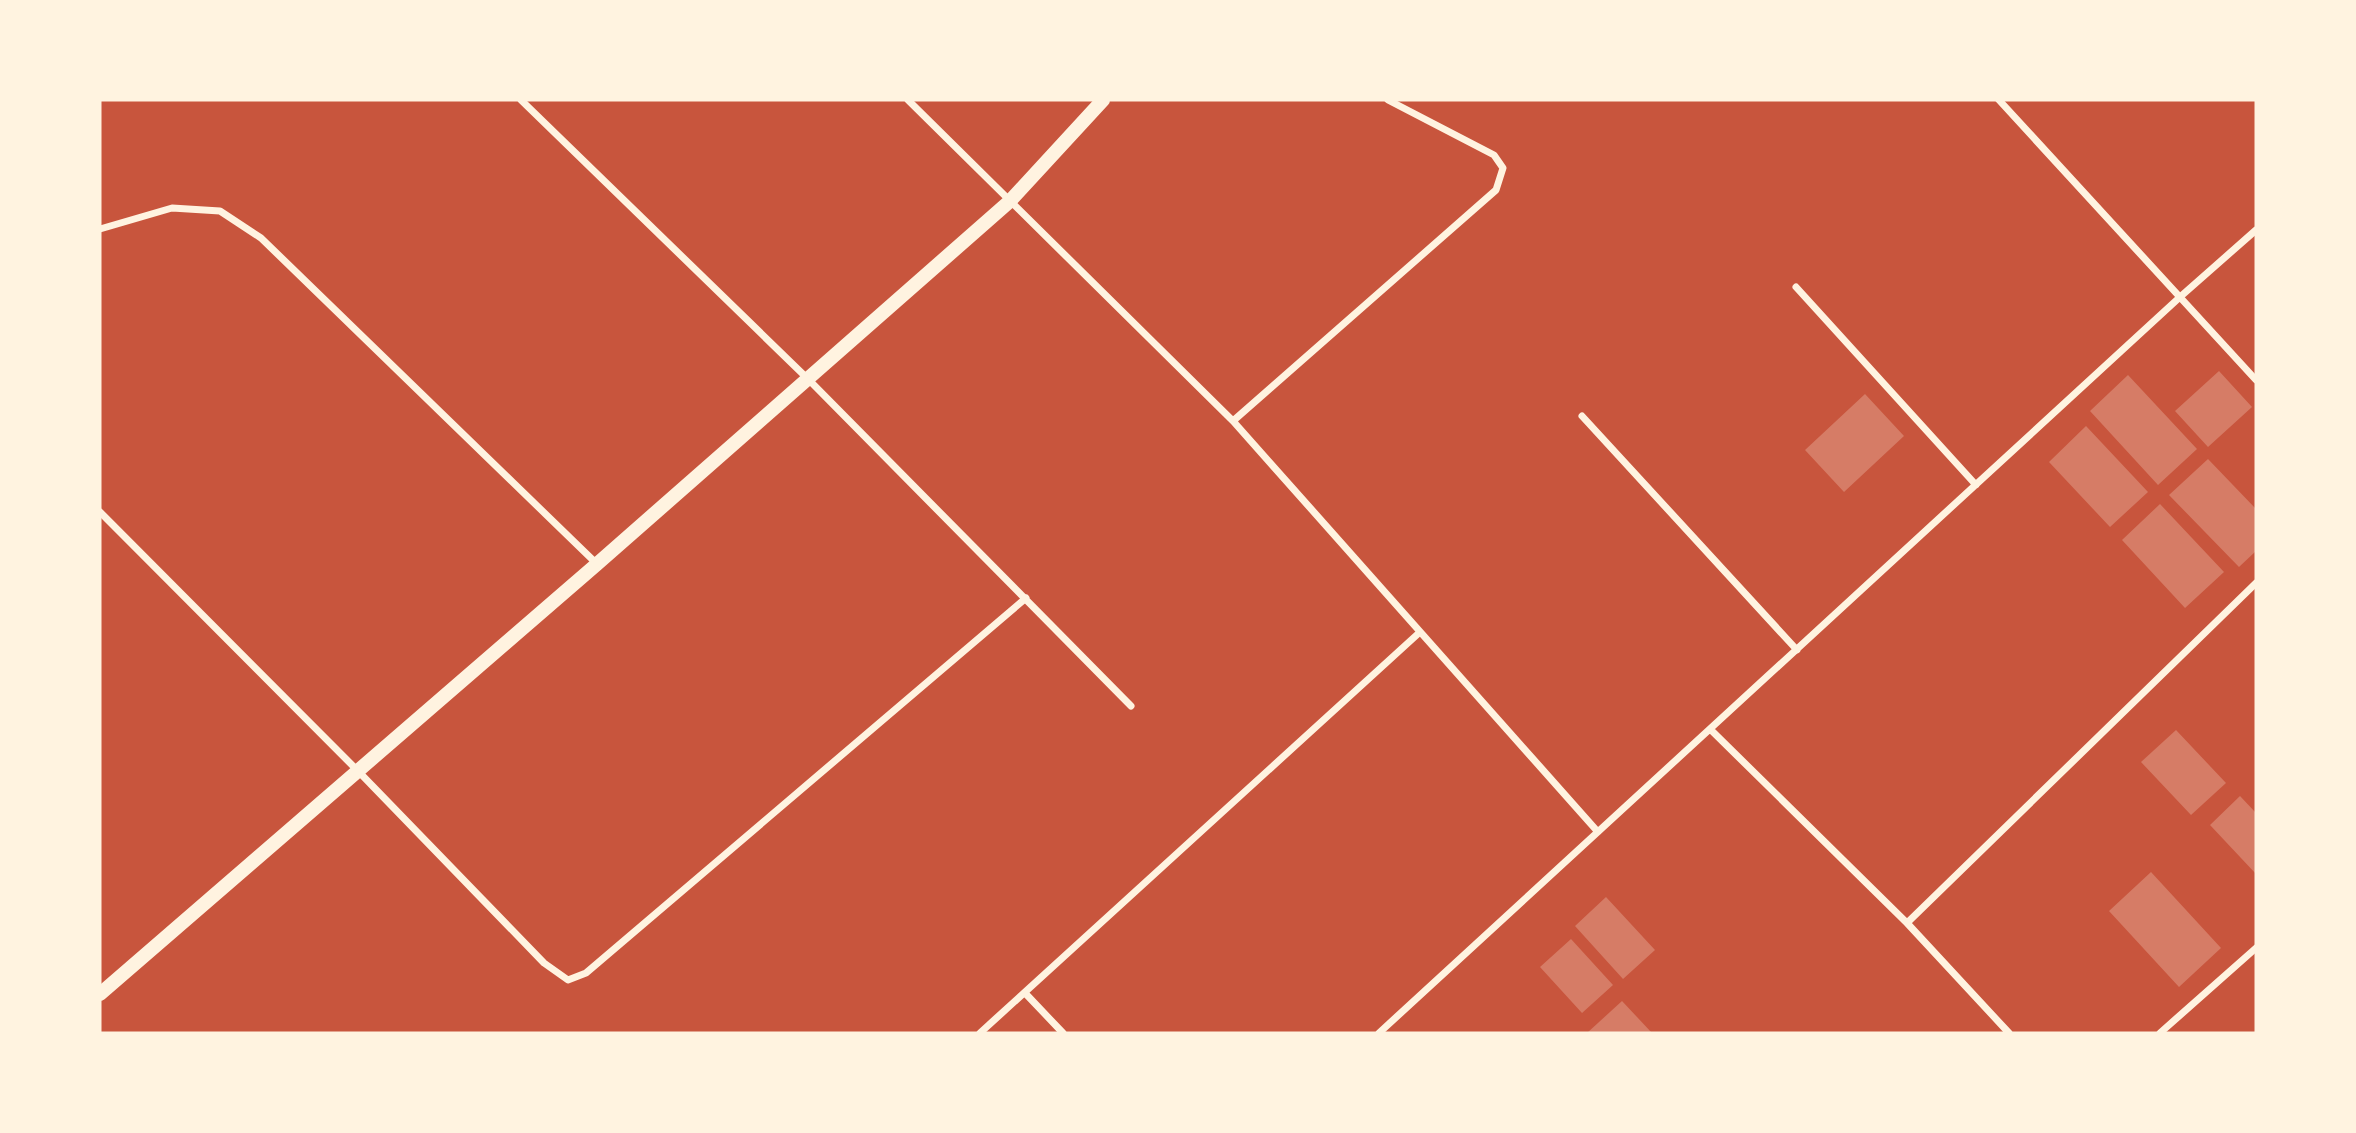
<svg xmlns="http://www.w3.org/2000/svg" width="2356" height="1133" viewBox="0 0 2356 1133" font-family="Barlow,sans-serif">
<style>
.building{fill:#d67c66}
.lines{fill:none;stroke-linecap:round;stroke-linejoin:round}
.minor{stroke:#fff3e0;stroke-width:7}
.secondary{stroke:#fff3e0;stroke-width:14}
</style>
<rect width="100%" height="100%" fill="#c8553d"/>
<path class="building" d="M2219,371L2252,407L2208,447L2175,411Z
M2128,375L2197,449L2158,485L2090,411Z
M1865,394L1904,436L1844,492L1805,450Z
M2086,426L2148,492L2110,527L2049,462Z
M2208,459L2256,509V551L2239,567L2169,495Z
M2160,504L2224,572L2185,608L2122,540Z
M2176,730L2226,783L2191,815L2141,762Z
M2240,796L2256,813V874L2210,825Z
M2151,872L2221,948L2179,987L2109,911Z
M1606,897L1655,950L1623,979L1575,926Z
M1571,939L1613,985L1582,1013L1540,967Z
M1622,1001L1652,1033H1587Z"/>
<g class="lines">
<path class="minor" d="M521,100L808,379L1131,706
M908,100L1233,421L1598,832
M1999,100L2256,380
M100,229L172,208L220,211L261,238L597,564
M1796,287L1976,485
M1582,416L1797,650
M1233,421L1496,190L1503,168L1494,155L1388,100
M100,512L358,771L544,963L568,980L586,973L1026,598
M1711,730L1907,923L2009,1033
M1907,923L2256,583
M1025,993L1063,1033
M980,1033L1420,632
M1379,1033L2180,297L2256,230
M2160,1033L2256,948"/>
<path class="secondary" d="M100,994L597,564L1010,201L1103,100"/>
</g>
<rect width="2356" height="1133" fill="none" stroke="#fff3e0" stroke-width="203"/>
</svg>
